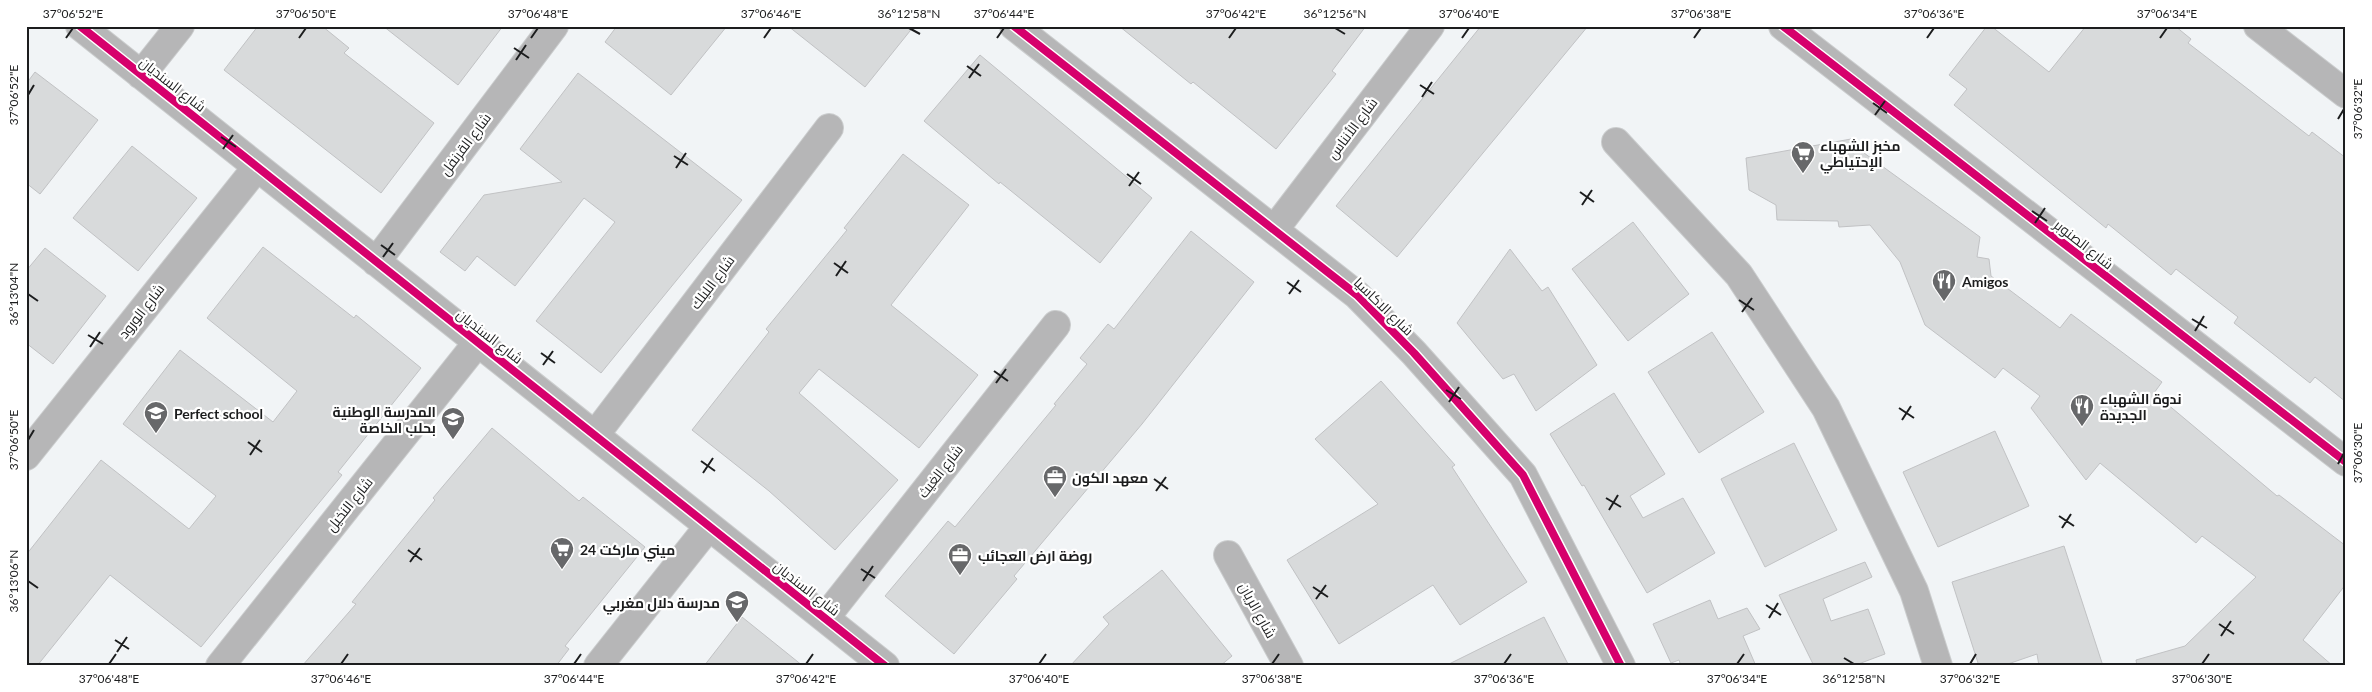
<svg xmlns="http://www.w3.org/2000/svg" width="2372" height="692" viewBox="0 0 2372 692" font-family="Lato,Cairo,sans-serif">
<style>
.building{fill:#d8dadb;stroke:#c1c2c4}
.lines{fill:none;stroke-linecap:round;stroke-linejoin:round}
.minor-casing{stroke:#cbcdce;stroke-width:30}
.minor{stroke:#b6b6b7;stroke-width:28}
.cycleway-casing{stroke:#fff;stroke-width:11}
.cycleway{stroke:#d6006c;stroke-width:8}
.ticks{fill:none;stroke:#1c1d1e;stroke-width:2}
.labels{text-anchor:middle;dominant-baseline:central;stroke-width:4.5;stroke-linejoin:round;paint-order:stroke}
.street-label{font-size:14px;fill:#1c1d1e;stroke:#fff}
.poi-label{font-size:14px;font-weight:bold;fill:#1c1d1e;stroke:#fff;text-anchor:start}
.neatline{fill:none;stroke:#1c1d1e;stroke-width:2}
.ticks-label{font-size:12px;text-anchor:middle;fill:#1c1d1e}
</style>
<rect width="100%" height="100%" fill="#f1f4f6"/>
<path class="building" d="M258,26H322L349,48L344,53L434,123L381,193L224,70Z
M383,26H503L458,85Z
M617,26H727L671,95L605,42Z
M788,26H914L865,87Z
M1119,26H1366L1332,71L1336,74L1276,149L1193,82L1191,84Z
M1481,26H1588L1397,257L1336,206Z
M1987,26H1991L2049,72L2086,26H2175L2191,39L2188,43L2309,136L2312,132L2346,158V402L2315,377L2310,383L2234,323L2238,317L2176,269L2171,275L2108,224L2106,228L1954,105L1967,89L1949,75Z
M980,55L1152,198L1100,263L1000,182L999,184L924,121Z
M35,72L98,120L40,194L26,183V84Z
M578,73L742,200L601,373L536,321L615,222L584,198L515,286L477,256L465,271L440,252L484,195L562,182L520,149Z
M1851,139L1864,153L1980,237L1977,257L1989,259L1991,276L2060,328L2071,314L2162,382L2154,393L2277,496L2279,495L2346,546V584L2303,640L2333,666H2137L2136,660L2185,646L2256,577L2202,536L2196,543L2100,463L2086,480L2031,408L2040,396L2003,368L1995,378L1925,325L1900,262L1870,225L1839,227L1838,221L1777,220L1776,205L1749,190L1746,158Z
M132,146L197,198L138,271L73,218Z
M903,154L969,205L891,305L978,375L919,448L819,369L799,393L898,480L835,550L769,491L692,430L769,332L766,329L847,230L844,228Z
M1633,222L1689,294L1628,341L1572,269Z
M1191,231L1254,282L1142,424L1014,576L1017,579L954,654L885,596L948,521L955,527L1056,405L1054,404L1087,364L1080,358L1108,324L1114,329Z
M263,247L354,318L356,315L421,368L338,472L342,475L201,647L110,575L37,666H26V555L101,460L189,529L216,496L123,424L180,350L273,422L297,391L207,318Z
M45,248L106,296L53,364L26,343V271Z
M1510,249L1542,291L1548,287L1597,365L1536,411L1514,374L1503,379L1457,323Z
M1712,332L1764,412L1699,453L1648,372Z
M1381,381L1455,465L1452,467L1527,582L1460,625L1433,585L1339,644L1287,560L1378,504L1315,439Z
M1614,393L1665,474L1630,496L1643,518L1683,498L1715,553L1647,593L1584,485L1582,486L1550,434Z
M492,428L579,501L583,497L645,547L565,646L569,649L556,666H302L356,604L352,602L435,500L433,498Z
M1995,431L2029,506L1938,547L1903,472Z
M1794,443L1837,530L1765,567L1721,479Z
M2064,546L2103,666H2039L2037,654L2002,666H1979L1952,582Z
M1865,562L1872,577L1823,599L1831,621L1868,609L1885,654L1853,666H1814L1779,595Z
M1162,570L1232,656L1220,666H1070L1109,624L1103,617Z
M1710,600L1718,619L1747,608L1760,629L1743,636L1756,666H1681L1679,660L1671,663L1653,624Z
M742,617L803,666H704Z
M1544,617L1569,666H1445Z"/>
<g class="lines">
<g class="minor-casing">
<path id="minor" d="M80,26L885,666
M1014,26L1357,295L1414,353L1523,475L1621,666
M1783,26L2346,462
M2258,26L2346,94
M141,75L180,26
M1616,142L1739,275L1826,408L1914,591L1938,666
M1274,230L1430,26
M376,262L554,26
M595,435L829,128
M26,456L257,167
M1228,555L1289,666
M825,618L1056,325
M220,666L478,342
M598,666L709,526"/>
</g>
<use href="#minor" class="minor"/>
<g class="cycleway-casing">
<path id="cycleway" d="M80,26L885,666
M1014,26L1357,295L1414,353L1523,475L1621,666
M1783,26L2346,462"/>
</g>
<use href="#cycleway" class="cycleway"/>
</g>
<path class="ticks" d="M909,28L920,34M1335,28L1345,34M66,38L73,28M299,38L306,28M531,38L538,28M764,38L771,28M997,38L1004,28M1229,38L1236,28M1462,38L1469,28M1694,38L1701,28M1927,38L1934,28M2160,38L2167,28M514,48L529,58M516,60L526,45M967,66L981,76M969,78L979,64M1420,85L1434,94M28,95L34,85M1422,97L1432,82M1873,103L1887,113M1875,115L1885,101M2338,119L2344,109M221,137L236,147M223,149L233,135M674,156L688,165M676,168L686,153M1127,174L1141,184M1129,186L1139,172M1580,192L1594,202M1582,205L1592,190M2032,211L2047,221M2035,223L2045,208M381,245L395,255M383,257L393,243M834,263L848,273M836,276L846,261M1287,282L1301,292M28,294L38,301M1289,294L1299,280M1739,300L1754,310M1742,312L1752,298M2192,319L2207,328M2195,331L2204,316M88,335L103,344M90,347L100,332M541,353L555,363M543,365L553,351M994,371L1008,381M996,383L1006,369M1446,390L1461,399M1449,402L1459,387M1899,408L1914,418M1902,420L1911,406M28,440L34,430M248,442L262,452M250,455L260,440M701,461L715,471M2338,464L2344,453M703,473L713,458M1154,479L1168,489M1156,491L1166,477M1606,498L1621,507M1609,510L1618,495M2059,516L2074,526M2062,528L2071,514M408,550L422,560M410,562L420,548M861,569L875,578M28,581L38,588M863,581L873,566M1313,587L1328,597M1316,599L1326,585M1766,605L1781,615M1769,618L1778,603M2219,624L2234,634M2221,636L2231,621M115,640L129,649M117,652L127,637M1844,658L1854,664M109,664L116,654M341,664L348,654M574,664L581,654M806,664L813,654M1039,664L1046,654M1272,664L1279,654M1504,664L1511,654M1737,664L1744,654M1970,664L1976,654M2202,664L2209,654"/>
<defs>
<g id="supermarket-pin" transform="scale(1.25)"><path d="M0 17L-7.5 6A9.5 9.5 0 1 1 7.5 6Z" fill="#67686a" stroke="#fff"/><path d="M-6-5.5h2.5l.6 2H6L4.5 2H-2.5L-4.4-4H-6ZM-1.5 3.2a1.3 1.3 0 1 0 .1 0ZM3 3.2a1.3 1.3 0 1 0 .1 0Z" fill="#fff"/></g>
<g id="restaurant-pin" transform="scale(1.25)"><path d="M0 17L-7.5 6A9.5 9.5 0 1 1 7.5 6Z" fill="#67686a" stroke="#fff"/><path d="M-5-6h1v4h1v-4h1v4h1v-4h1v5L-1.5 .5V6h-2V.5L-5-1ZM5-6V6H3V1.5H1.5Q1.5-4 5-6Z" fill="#fff"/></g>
<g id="school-pin" transform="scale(1.25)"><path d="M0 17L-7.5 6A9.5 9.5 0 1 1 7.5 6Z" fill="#67686a" stroke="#fff"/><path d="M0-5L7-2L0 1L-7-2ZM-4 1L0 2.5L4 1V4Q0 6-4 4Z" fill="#fff"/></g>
<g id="office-pin" transform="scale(1.25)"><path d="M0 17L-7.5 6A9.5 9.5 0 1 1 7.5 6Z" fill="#67686a" stroke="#fff"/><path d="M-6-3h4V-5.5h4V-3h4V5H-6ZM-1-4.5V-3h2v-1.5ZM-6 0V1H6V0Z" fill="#fff"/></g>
</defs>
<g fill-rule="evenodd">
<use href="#supermarket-pin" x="1803" y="153"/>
<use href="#restaurant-pin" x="1944" y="281"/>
<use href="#restaurant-pin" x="2082" y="406"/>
<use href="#school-pin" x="156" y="413"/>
<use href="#school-pin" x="453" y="419"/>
<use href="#office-pin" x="1055" y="477"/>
<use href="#supermarket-pin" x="562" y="549"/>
<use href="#office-pin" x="960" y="555"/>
<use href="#school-pin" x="737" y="602"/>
</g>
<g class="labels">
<g class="street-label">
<text transform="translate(173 84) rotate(38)">شارع السنديان</text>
<text transform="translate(1352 128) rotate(-53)">شارع الأنناس</text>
<text transform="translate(465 144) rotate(-53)">شارع القرنفل</text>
<text transform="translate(2084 244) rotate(38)">شارع الصنوبر</text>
<text transform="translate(712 282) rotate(-53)">شارع الليلك</text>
<text transform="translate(1384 306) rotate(44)">شارع الاكاسيا</text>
<text transform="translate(141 311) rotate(-52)">شارع الورود</text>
<text transform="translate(490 336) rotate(38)">شارع السنديان</text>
<text transform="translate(940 471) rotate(-52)">شارع الغيث</text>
<text transform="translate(349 504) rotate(-51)">شارع النخيل</text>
<text transform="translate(807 588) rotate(38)">شارع السنديان</text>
<text transform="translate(1258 610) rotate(61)">شارع الريان</text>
</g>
<g class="poi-label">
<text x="1820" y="145">مخبز الشهباء<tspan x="1820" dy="16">الإحتياطي</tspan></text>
<text x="1962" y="281">Amigos</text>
<text x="2100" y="398">ندوة الشهباء<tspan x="2100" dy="16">الجديدة</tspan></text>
<text x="436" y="411" text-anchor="end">المدرسة الوطنية<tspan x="436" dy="16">بحلب الخاصة</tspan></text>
<text x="174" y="413">Perfect school</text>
<text x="1072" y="477">معهد الكون</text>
<text x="580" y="549">ميني ماركت 24</text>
<text x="978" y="555">روضة ارض العجائب</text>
<text x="720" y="602" text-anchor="end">مدرسة دلال مغربي</text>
</g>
</g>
<rect width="2372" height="692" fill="none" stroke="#ffffff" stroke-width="55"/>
<rect x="28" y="28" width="2316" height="636" class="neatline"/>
<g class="ticks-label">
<text x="73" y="18">37°06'52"E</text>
<text x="306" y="18">37°06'50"E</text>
<text x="538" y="18">37°06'48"E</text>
<text x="771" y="18">37°06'46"E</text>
<text x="909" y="18">36°12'58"N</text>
<text x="1004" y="18">37°06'44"E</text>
<text x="1236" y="18">37°06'42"E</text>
<text x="1335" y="18">36°12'56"N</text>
<text x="1469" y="18">37°06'40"E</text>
<text x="1701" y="18">37°06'38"E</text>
<text x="1934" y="18">37°06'36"E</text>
<text x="2167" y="18">37°06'34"E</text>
<text transform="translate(14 95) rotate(-90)" y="4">37°06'52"E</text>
<text transform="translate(2358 109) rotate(-90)" y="4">37°06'32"E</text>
<text transform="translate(14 294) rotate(-90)" y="4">36°13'04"N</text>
<text transform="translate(14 440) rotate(-90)" y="4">37°06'50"E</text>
<text transform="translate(2358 453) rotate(-90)" y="4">37°06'30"E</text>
<text transform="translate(14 581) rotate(-90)" y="4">36°13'06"N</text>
<text x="109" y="683">37°06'48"E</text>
<text x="341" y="683">37°06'46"E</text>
<text x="574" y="683">37°06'44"E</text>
<text x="806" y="683">37°06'42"E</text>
<text x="1039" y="683">37°06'40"E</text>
<text x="1272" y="683">37°06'38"E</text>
<text x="1504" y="683">37°06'36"E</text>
<text x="1737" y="683">37°06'34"E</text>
<text x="1854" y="683">36°12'58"N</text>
<text x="1970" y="683">37°06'32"E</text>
<text x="2202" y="683">37°06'30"E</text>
</g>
</svg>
